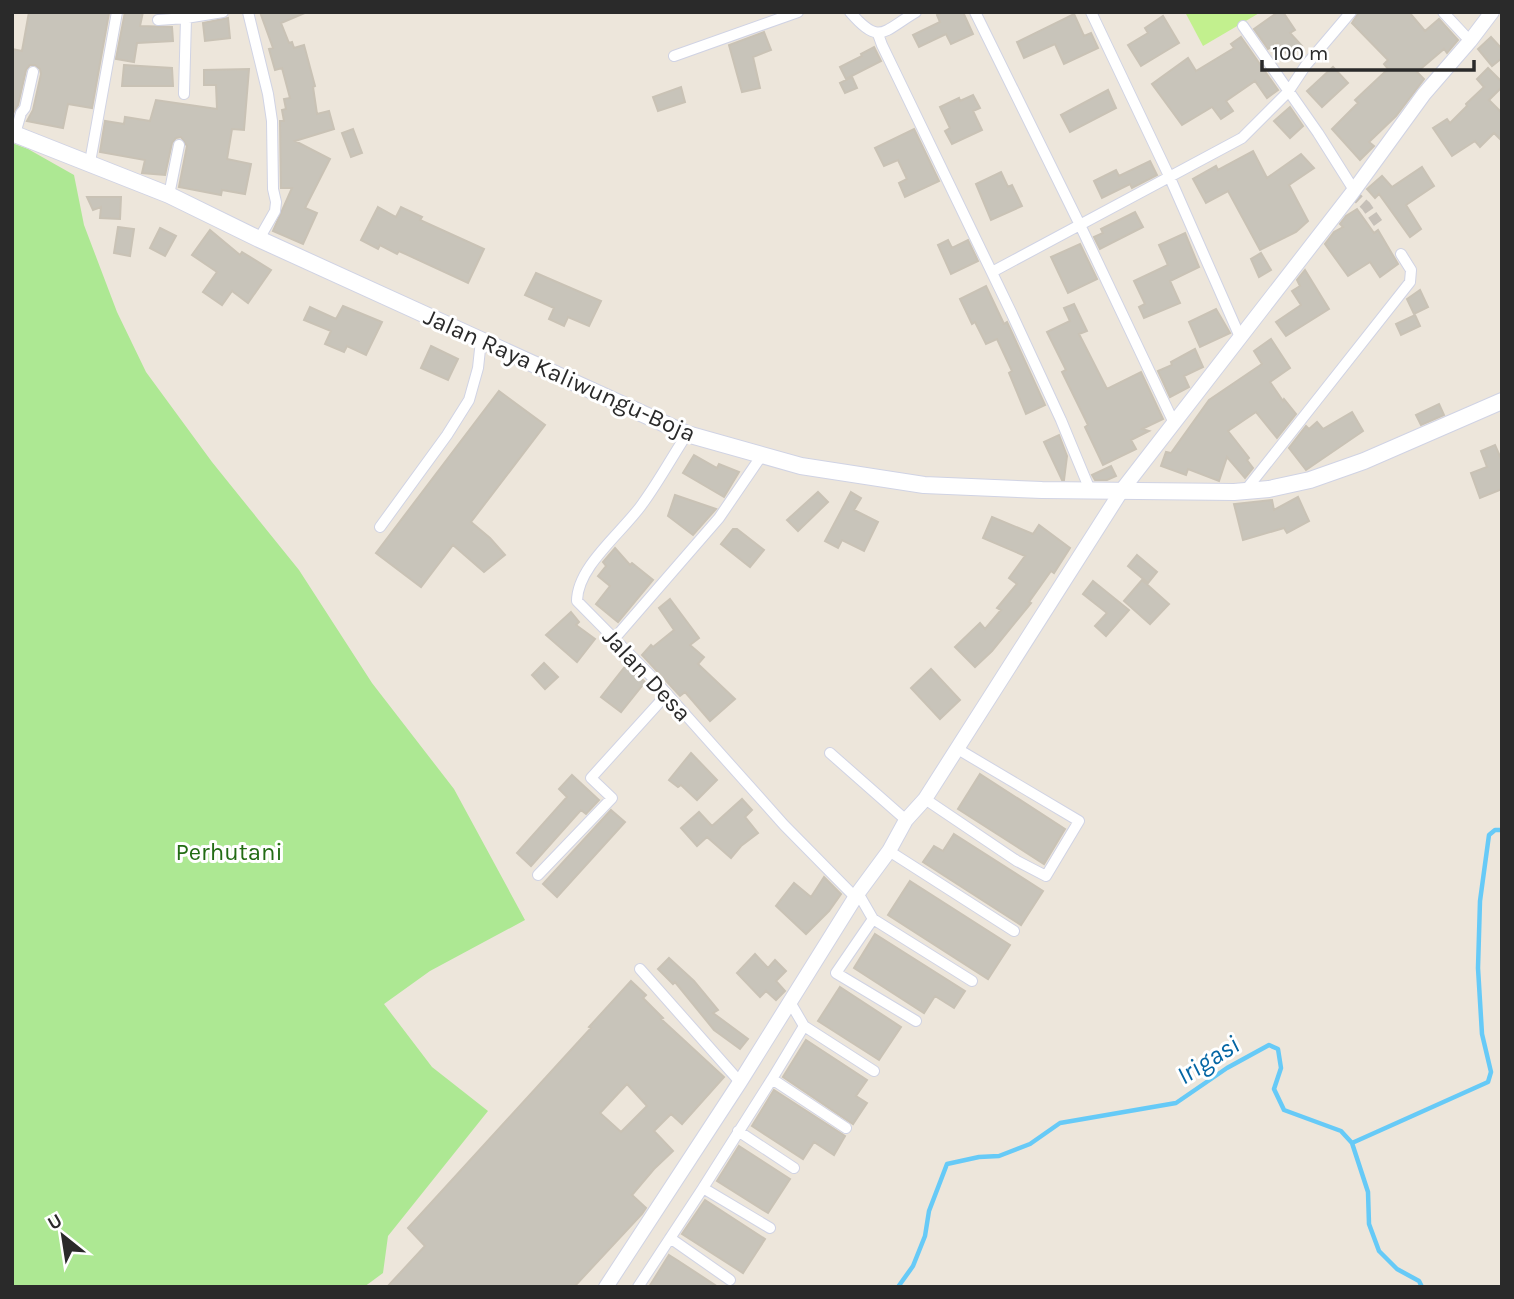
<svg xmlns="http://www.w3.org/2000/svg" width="1514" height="1299" viewBox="0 0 1514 1299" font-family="Karla,sans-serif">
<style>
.green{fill:#ade893}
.pitch{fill:#c2f08e}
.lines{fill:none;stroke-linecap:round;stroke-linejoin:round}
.stream{stroke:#66caf7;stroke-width:4.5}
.building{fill:#c8c4ba;stroke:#c9c2b5;stroke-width:2;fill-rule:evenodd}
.minor-tunnel{stroke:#c6c0b8;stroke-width:10;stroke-dasharray:10 5;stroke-linecap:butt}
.minor-casing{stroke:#d0d3e4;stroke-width:12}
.tertiary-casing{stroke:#d0d3e4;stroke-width:16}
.secondary-casing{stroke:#d0d3e4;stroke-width:18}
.minor{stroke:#fff;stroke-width:10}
.tertiary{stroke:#fff;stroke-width:14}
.secondary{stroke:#fff;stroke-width:16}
.labels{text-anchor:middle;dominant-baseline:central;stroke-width:6;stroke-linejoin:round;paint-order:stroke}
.street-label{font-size:24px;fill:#2a2a2a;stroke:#fff}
.park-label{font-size:24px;fill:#236c15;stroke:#fff}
.water-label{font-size:26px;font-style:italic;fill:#0466a4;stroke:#fff}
</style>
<rect width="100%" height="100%" fill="#ede6db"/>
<path class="green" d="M12,143L28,149L74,175L84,225L117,312L146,372L212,462L299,570L372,683L454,789L525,920L430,971L384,1004L432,1067L488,1111L388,1236L383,1273L364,1287H12Z"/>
<path class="pitch" d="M1185,12H1261L1203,46Z"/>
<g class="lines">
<path class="stream" d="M1352,1143L1488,1082L1491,1072L1482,1034L1478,968L1480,901L1489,835L1495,830H1502
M898,1287L913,1266L925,1236L929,1211L947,1164L979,1157L999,1156L1030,1144L1060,1123L1176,1103L1227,1068L1269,1045L1278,1049L1281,1068L1274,1089L1284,1110L1341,1131L1352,1143L1368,1192L1369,1224L1379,1251L1397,1269L1419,1281L1422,1287"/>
</g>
<path class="building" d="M29,12L109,13L92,108L68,104L63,128L27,121L33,110L41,74L40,69L35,65H30L26,70L18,105L12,115V49L22,51Z
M125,12H143L140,26L172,27L173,41L137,43L134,62L116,59Z
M260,12H307L281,23L289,43L292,42L294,48L304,45L315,86L313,87L317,114L329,111L334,129L295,141L330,159L305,208L317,213L303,244L273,231L292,188H281L280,121H284L282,110L286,109L284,99L290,98L282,68L275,70L269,49L273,48Z
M943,12H963L973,34L951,44L946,34L919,47L913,35L940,22L937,15Z
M1278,12H1283L1295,30L1290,33L1302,46L1290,57L1277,43L1268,49L1254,29Z
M1359,12H1409L1425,31L1439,19L1458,40L1447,53L1444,49L1417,72L1424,79L1396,116L1369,142L1374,146L1360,160L1332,129L1358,103L1355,100L1388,69L1384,64L1388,60L1352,23Z
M1074,14L1084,36L1091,33L1098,48L1064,64L1055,44L1024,58L1017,42Z
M1163,16L1179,43L1141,66L1128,45L1148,33L1145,28Z
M228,18L230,38L205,41L203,23Z
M764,32L771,50L753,57L760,88L742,92L729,45Z
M1241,37L1278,90L1267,98L1255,81L1226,101L1233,111L1221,119L1212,107L1182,125L1152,84L1188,58L1196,71L1234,48L1231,44Z
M1491,37L1502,49V58L1492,66L1478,49Z
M874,47L881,61L846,79L840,67L862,56L861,54Z
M124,65L172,68L173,86H122Z
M1333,67L1348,83L1322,107L1307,91Z
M1488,68L1502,82V87L1489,100L1502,113V141L1494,133L1480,147L1475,141L1452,156L1433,128L1447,119L1450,123L1467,106L1466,104L1484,87L1477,79Z
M249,69L244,130L232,129L227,159L251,164L245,194L222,190L221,195L179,187L187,146L181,137L176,138L172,143L165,175L142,173L145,160L100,152L105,121L124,124L125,117L150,121L156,100L217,109L216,85H204V70Z
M852,77L857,88L845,93L840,83Z
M681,87L685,102L658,111L653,97Z
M1108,90L1116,108L1070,132L1061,115Z
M973,95L980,108L973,111L982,130L952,144L945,131L950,128L940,107L959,98L960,101Z
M1290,107L1303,126L1290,138L1274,121Z
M353,129L362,153L351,157L342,133Z
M914,129L939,181L905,197L899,183L907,179L898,160L884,166L875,148Z
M1253,151L1267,178L1301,154L1314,168L1289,185L1308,221L1296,232L1260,250L1228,191L1206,203L1193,179L1216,166L1218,170Z
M1150,161L1157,175L1132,188L1130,184L1102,198L1094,181L1116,170L1119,176Z
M1422,167L1434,186L1406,205L1421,229L1410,237L1379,194L1375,198L1367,189L1382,176L1392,187Z
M1001,172L1008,187L1012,185L1022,206L991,220L976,184Z
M87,197H121L120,219L100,218L101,207L93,210Z
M378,207L396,217L401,207L422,217L420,220L484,249L468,283L399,251L397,254L380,245L378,249L361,240Z
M1357,209L1374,233L1378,230L1398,264L1380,277L1370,262L1348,276L1325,244L1334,232L1343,227L1340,224L1346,216Z
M1135,212L1143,227L1100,249L1094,237L1103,233L1101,229Z
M118,227L134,229L130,256L114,253Z
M160,228L176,236L165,256L150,248Z
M210,230L240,255L242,252L271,270L248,303L232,291L222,305L203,292L217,272L192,255Z
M1185,233L1199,267L1170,281L1180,303L1144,318L1139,307L1145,304L1134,281L1168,265L1159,245Z
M948,240L952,248L968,240L978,261L951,274L938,245Z
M1080,244L1097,279L1068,293L1051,257Z
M1261,253L1271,270L1259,277L1251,259Z
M1305,270L1329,309L1286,336L1276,322L1301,305L1292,291L1300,286L1297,280Z
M536,273L601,301L589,326L568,317L564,326L549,319L554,308L525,295Z
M986,286L1004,324L1007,322L1045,405L1026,414L1009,373L1012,371L997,339L986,344L975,322L972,324L960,299Z
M1420,290L1428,307L1414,314L1407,299Z
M1074,304L1087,331L1079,334L1107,389L1141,372L1163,419L1142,429L1149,431L1131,440L1136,449L1103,465L1085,427L1088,425L1062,372L1066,370L1047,332L1070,321L1064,308Z
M343,306L382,322L366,355L347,346L344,352L325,344L331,331L304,320L310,307L336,319Z
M1216,309L1230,333L1200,347L1189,322Z
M1415,315L1420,326L1401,335L1396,324Z
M1271,339L1290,368L1270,382L1283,401L1284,399L1296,414L1277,438L1256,412L1228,431L1249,458L1247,460L1253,468L1245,478L1227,457L1219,481L1188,469L1186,475L1161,466L1166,452L1171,453L1209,400L1262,364L1254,351Z
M431,346L458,359L448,380L421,368Z
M1195,349L1203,367L1184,376L1189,387L1170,397L1158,371L1172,365L1171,362Z
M499,391L545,425L471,522L490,538L505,555L484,572L453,545L421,587L376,553Z
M1439,404L1444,415L1421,425L1416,415Z
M1352,412L1363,431L1306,470L1289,448L1306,426L1309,429L1317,422L1323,429Z
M1059,435L1067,456L1064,480H1062L1044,442Z
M1495,445L1502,461V489L1480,498L1471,473L1487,467L1481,451Z
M694,455L717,468L719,464L739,472L724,497L683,473Z
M1111,466L1116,476L1107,480H1095L1092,475Z
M818,492L828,502L798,531L787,520Z
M851,492L861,498L854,510L878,522L864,551L842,540L838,548L825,541Z
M675,495L716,509L693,535L668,516Z
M1298,497L1309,521L1287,533L1284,528L1243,540L1234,504L1272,500L1274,510Z
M992,517L1033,534L1039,525L1070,548L1054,573L1051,571L1029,602L1031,603L992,651L975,667L955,647L980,623L985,629L1001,610L997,608L1017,584L1009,578L1025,556L983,538Z
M733,529H737L764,550L750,567L721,544Z
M615,548L630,565L632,563L653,580L618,622L596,604L610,586L598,576L606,566L603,562Z
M1137,555L1157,572L1148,583L1128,566Z
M1142,580L1169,604L1150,624L1124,601Z
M1093,581L1129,610L1106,636L1095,626L1107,613L1083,594Z
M670,599L699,638L690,645L704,657L698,664L735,699L710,721L685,692L680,696L642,655L651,645L653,647L674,630L659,608Z
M571,612L579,622L576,625L595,639L577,662L546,635Z
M544,663L558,677L545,689L532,675Z
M627,664L645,682L621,712L601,697Z
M931,669L960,700L940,719L911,688Z
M691,753L717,780L697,800L681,785L678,787L669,780Z
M980,774L1065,829L1044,864L958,809Z
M572,775L599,800L586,814L581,810L531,866L517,853L567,797L559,789Z
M742,799L752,810L745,817L758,833L741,846L731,858L707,837L697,846L681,828L699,812L712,826Z
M611,810L625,822L557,897L543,884Z
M954,834L1043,891L1021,925L923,862L934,846L943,851Z
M824,877L841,894L829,911L806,934L776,906L794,883L811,897Z
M910,881L1010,945L988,979L888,915Z
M875,934L965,991L954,1008L935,996L924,1013L854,968Z
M755,954L768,968L775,960L786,971L776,981L785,991L776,1000L766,991L760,997L737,973Z
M669,958L694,981L718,1010L713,1013L748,1039L740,1049L714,1030L675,982L673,984L658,969Z
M631,981L646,995L643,998L663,1018L661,1019L724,1077L682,1124L671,1114L654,1131L673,1151L654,1169L632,1195L646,1208L642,1214L574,1287H387L425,1246L408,1228L591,1028L589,1027ZM627,1084L647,1106L621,1132L600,1113Z
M840,987L901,1027L879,1060L818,1021Z
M806,1040L867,1080L856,1096L867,1103L853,1124L783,1077Z
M774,1090L845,1136L834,1155L814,1142L803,1159L752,1126Z
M739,1146L790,1179L768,1213L717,1181Z
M705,1200L765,1239L743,1273L682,1234Z
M669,1255L677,1260L718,1287H649Z"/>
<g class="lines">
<path class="minor-tunnel" d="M1352,193L1366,206L1378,223"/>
<g class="minor-casing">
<path id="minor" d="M248,12L268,94L272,121L273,189L276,202L275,211L259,239
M850,12C880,46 882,32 916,12
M975,12L1080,225L1174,423
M1091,12L1170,178L1240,337
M1443,12L1470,41
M186,18L223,12
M158,20L186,18L184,94
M1243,26L1318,133L1354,190
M878,34L882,45L1011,312L1061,420L1090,490
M674,56L798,12
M15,134L21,113L25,108L33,72
M90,162L117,12
M169,195L179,145
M992,272L1242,138L1288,92L1306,65L1351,12
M687,434C672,457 659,481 643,503C624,531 577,566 577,601L651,676L784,825L855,897
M1245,491L1410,282L1411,270L1401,254
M380,527L447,435L469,400L478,368L481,340
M614,639L719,518L762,455
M830,753L906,820
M925,799L1017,861L1046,876L1079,821L956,748
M889,851L1014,931
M538,875L612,798L591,778L667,694
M858,893L873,919L836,973L916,1021
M873,919L972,981
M640,969L740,1082
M790,1002L804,1026L874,1071
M804,1026L772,1079L846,1128
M738,1131L794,1168
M770,1228L703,1188L772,1079
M670,1238L730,1280
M638,1287L703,1188"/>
</g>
<g class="tertiary-casing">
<path id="tertiary" d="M606,1287L740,1082L858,893L889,851L906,820L925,799L1122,490L1352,193L1424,94L1470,41L1492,12"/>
</g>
<g class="secondary-casing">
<path id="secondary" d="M12,133L169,195L259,239L687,434L801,466L924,485L1042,490L1234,492L1269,489L1310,480L1364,461L1502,401"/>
</g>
<use href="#minor" class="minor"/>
<use href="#tertiary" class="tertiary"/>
<use href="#secondary" class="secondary"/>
</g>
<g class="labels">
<g class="street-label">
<text transform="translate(560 375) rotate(24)">Jalan Raya Kaliwungu-Boja</text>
<text transform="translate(647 675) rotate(47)">Jalan Desa</text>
</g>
<g class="park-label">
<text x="229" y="852">Perhutani</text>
</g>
<g class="water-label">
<text transform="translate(1208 1060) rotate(-32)">Irigasi</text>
</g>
</g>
<rect width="1514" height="1299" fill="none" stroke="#2a2a2a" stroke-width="28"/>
<g transform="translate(63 1236) rotate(330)" stroke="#ffffff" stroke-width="5" paint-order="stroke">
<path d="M0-5L12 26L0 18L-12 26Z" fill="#2a2a2a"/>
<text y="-10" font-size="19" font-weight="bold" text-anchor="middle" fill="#2a2a2a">U</text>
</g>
<path d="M1262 60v10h212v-10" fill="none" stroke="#2a2a2a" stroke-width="3.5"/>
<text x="1272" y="60" font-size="21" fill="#2a2a2a" stroke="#ffffff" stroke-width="5" paint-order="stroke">100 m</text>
</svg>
